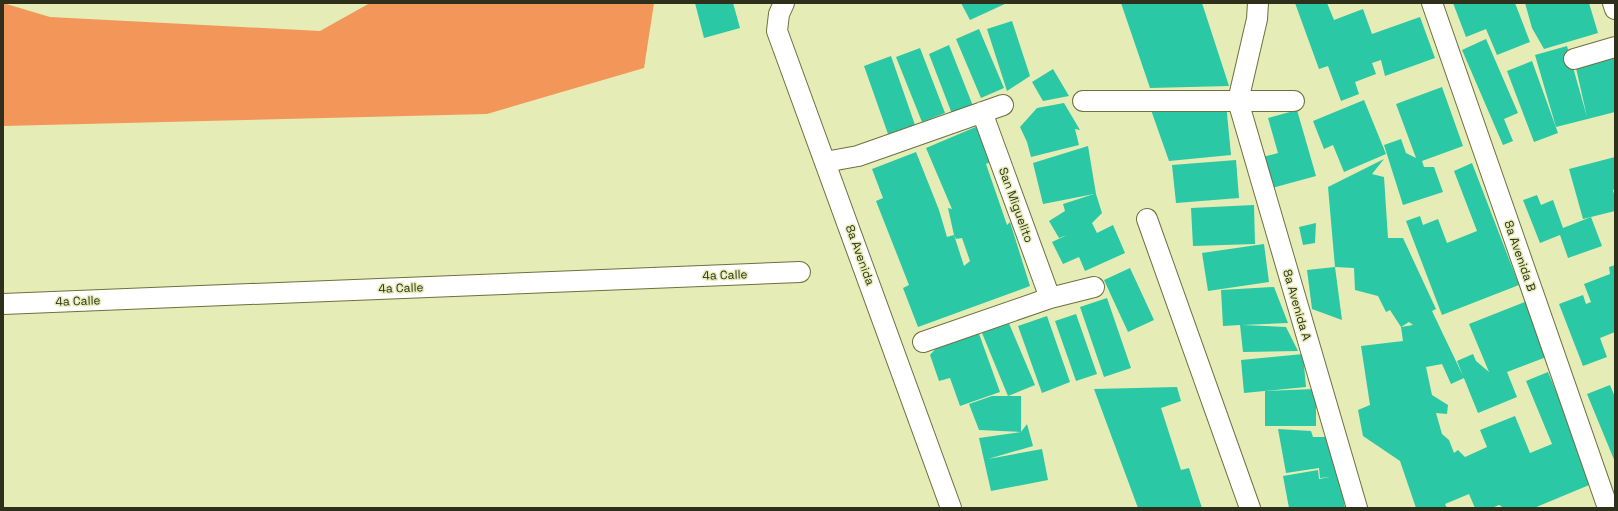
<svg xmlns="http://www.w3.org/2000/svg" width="1618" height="511" viewBox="0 0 1618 511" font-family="'Space Grotesk',sans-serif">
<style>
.forest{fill:#f29659}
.building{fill:#2ac8a4}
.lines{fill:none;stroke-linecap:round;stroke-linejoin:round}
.street-casing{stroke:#6d713f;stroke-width:22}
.street{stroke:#fff;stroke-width:20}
.labels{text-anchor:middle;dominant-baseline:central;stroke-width:3;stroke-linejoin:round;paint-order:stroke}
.street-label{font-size:12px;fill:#2e301b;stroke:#e6ecb5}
</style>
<rect width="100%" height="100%" fill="#e6ecb5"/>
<path class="forest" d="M3,3L50,17L320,31L370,3H654L644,68L487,114L3,126Z"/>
<path class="building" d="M695,3H733L740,28L704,38Z
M961,3H1007L970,20Z
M1121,3H1202L1229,86L1150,88Z
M1295,3H1327L1334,20L1363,9L1372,34L1420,17L1435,58L1385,76L1381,60L1372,63L1376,74L1355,82L1359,94L1341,101L1328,66L1319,69Z
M1453,3H1515L1530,42L1497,55L1486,29L1466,37Z
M1525,3H1589L1598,33L1544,49L1532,28Z
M1012,21L1030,76L1007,91L987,29Z
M979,29L1004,88L981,98L956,39Z
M1486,39L1518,113L1504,119L1513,141L1503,145L1462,50Z
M949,45L973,106L952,114L929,54Z
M1567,46L1587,117L1574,59L1615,51V112L1556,127L1535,55Z
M920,48L945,113L922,122L896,57Z
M891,56L915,125L888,134L864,66Z
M1532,61L1558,133L1534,142L1507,71Z
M1053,69L1069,96L1043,101L1032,82Z
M1442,87L1463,146L1422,161L1424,167H1434L1443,192L1403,205L1384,145L1401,139L1406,153L1416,158L1396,104Z
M1364,100L1386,154L1344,172L1333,145L1324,149L1313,121Z
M1064,103L1080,130L1075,129L1079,145L1031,157L1027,142L1020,127L1037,108Z
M1226,103L1231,155L1169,161L1151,110Z
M1297,110L1316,176L1272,188L1263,157L1278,153L1268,118Z
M978,126L993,161L986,164L1007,225L1010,222L1030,286L918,327L903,288L909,285L876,201L883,198L872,169L916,152L939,210L947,237L954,235L964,266L970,261L962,238L956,239L954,235L948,208L952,209L926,148Z
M1088,146L1096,194L1102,213L1092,223L1097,233L1113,225L1125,253L1085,271L1079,257L1063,264L1052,242L1067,235L1059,238L1049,221L1065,211L1063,204L1094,194L1043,204L1033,163Z
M1615,157V189L1613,190L1615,198V211L1583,219L1569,169Z
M1384,159L1372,174L1384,177L1388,238H1403L1436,309L1432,311L1464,378L1451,384L1442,364L1426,367L1432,395L1448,405L1447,414L1436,413L1442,434L1449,440L1454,453L1458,450L1465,457L1487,447L1480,430L1515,416L1530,453L1552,444L1526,381L1548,372L1594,483L1534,508H1504L1499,505L1492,508H1475L1469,494L1445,504L1447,508H1416L1400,461L1363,436L1358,410L1370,405L1361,346L1403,341L1401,327L1413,325L1409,322L1401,327L1390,310L1386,312L1378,296L1355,290L1354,268L1335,267L1328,187Z
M1236,160L1239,198L1176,203L1172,165Z
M1472,163L1519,285L1442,315L1406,221L1420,216L1423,225L1438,219L1447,243L1477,231L1454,171Z
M1537,195L1541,205L1553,200L1563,228L1591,217L1602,246L1568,258L1560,235L1540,243L1523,200Z
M1254,205L1255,244L1193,246L1191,208Z
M1316,223L1315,243L1303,245L1299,227Z
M1264,244L1269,282L1208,291L1202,253Z
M1615,265V332L1600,338L1607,357L1583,366L1559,304L1583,295L1586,304L1591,302L1584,284L1610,274L1609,267Z
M1335,267L1342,320L1312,309L1307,270Z
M1130,268L1154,320L1128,332L1104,280Z
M1274,287L1288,323L1242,325L1286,327L1298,351L1243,352L1240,325L1223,326L1221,290Z
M1107,298L1131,368L1104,377L1080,307Z
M1527,301L1549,356L1507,372L1517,397L1478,413L1457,361L1473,354L1476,361L1489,372L1469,324Z
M1076,314L1097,374L1076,381L1055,321Z
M1047,316L1070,382L1042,393L1018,326Z
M1008,321L1035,385L1008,396L982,333Z
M978,331L1000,392L960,406L950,378L939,381L930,355L939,345Z
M1303,354L1306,387L1244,393L1241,360Z
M1610,385L1615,397V462L1587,394Z
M1177,387L1181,401L1161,408L1181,470L1189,468L1202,508H1138L1094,389Z
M1316,389V426H1265V391Z
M992,396H1021V432L979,430L969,404Z
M1027,424L1033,446L988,459L1042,449L1048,480L991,491L979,438L1021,432Z
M1278,429L1311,431L1313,437H1326L1339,475L1345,508H1289L1283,476L1318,470L1319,479L1330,477L1320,478L1319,468L1286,473Z"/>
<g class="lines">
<g class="street-casing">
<path id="street" d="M784,3L779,14L777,31L951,508
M1258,3L1257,19L1238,101L1357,508
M1432,3L1608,508
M1613,3L1615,9
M1574,59L1615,47
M1083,101H1294
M982,112L1050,298
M825,162L858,156L1003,105
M1147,219L1250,508
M3,304L800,272
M923,342L1050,298L1094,287"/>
</g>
<use href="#street" class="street"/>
</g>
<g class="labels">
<g class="street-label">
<text transform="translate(1016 205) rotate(70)">San Miguelito</text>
<text transform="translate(860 255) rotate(70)">8a Avenida</text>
<text transform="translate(1520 256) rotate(71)">8a Avenida B</text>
<text transform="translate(725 275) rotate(-2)">4a Calle</text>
<text transform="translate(401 288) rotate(-2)">4a Calle</text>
<text transform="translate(78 301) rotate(-2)">4a Calle</text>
<text transform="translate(1297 305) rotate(74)">8a Avenida A</text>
</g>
</g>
<rect width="1618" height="511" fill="none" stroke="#2e301b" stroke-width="8"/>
</svg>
